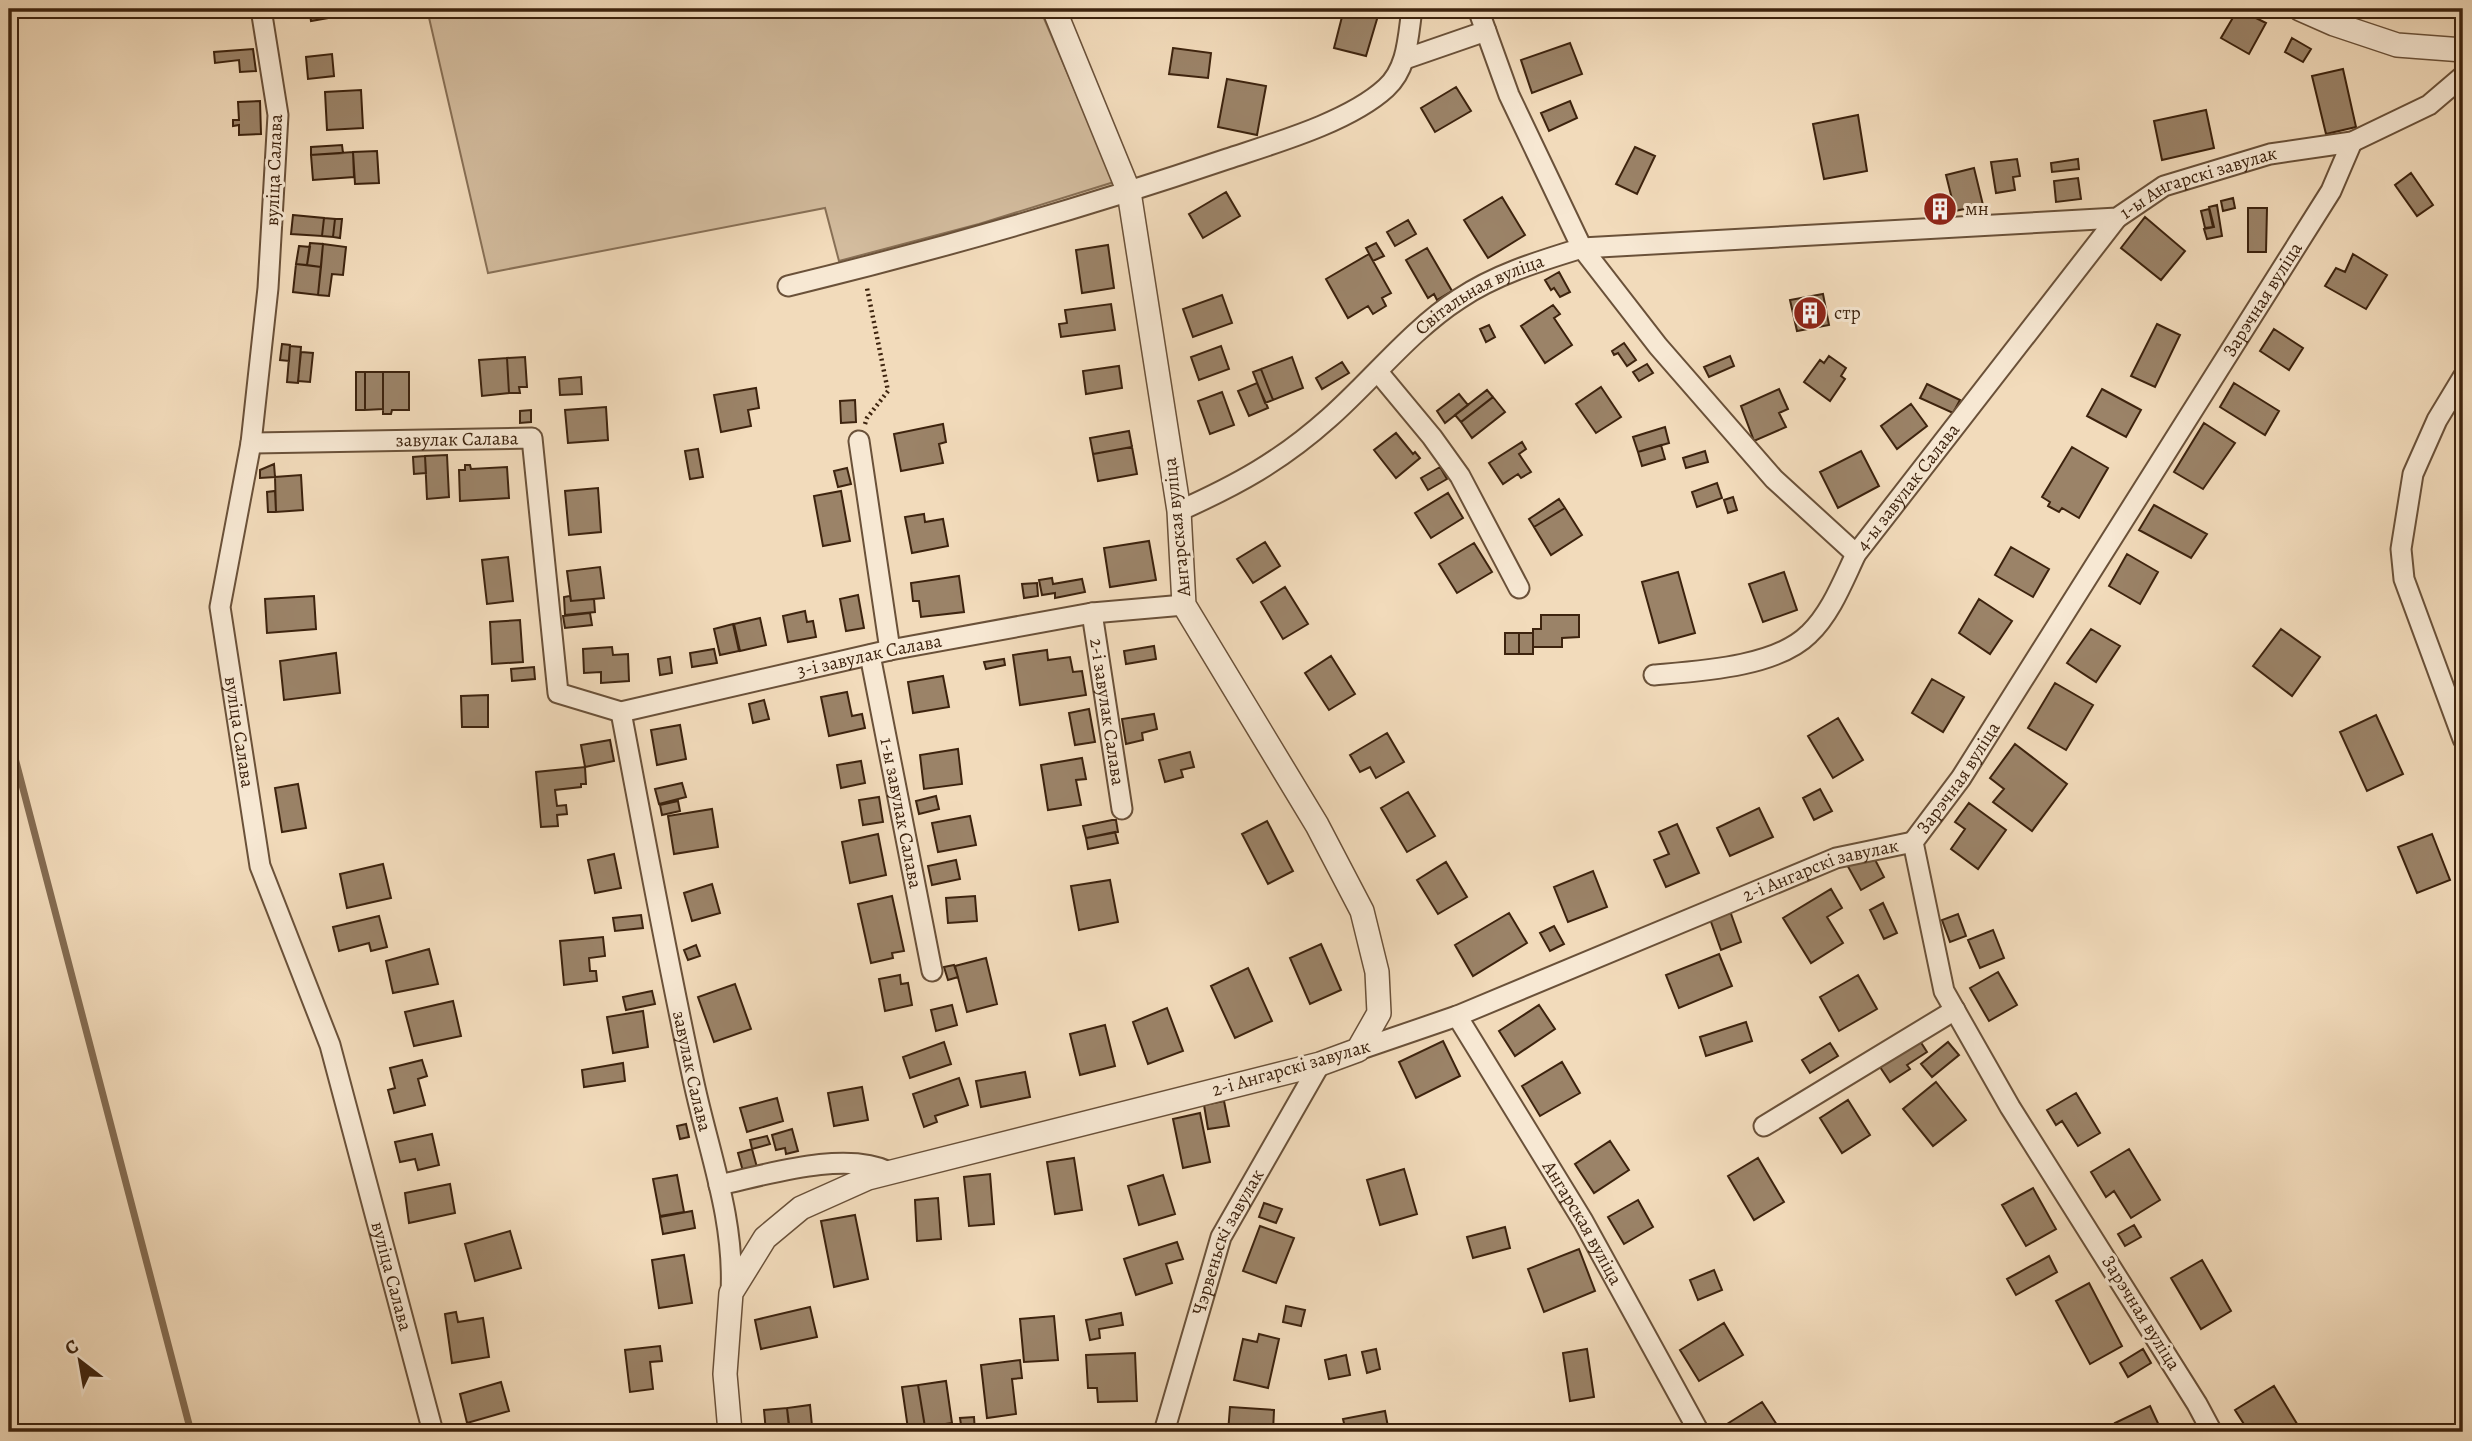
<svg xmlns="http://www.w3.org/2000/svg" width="2472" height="1441" viewBox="0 0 2472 1441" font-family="Alegreya,serif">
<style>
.green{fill:#d3bc9e;stroke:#887056;stroke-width:2}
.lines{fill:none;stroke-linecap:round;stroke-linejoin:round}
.stream{stroke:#846c52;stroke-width:7}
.building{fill:#9b8368;stroke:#3d230e;stroke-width:2}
.minor-casing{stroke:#6a5139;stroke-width:23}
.tertiary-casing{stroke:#6a5139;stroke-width:26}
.path{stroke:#3d230e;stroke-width:4.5;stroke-dasharray:2 3.5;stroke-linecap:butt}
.minor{stroke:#f7e8d3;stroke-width:19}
.tertiary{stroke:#f7e8d3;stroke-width:23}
.labels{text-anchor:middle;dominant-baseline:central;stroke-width:6;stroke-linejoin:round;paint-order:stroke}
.street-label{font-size:19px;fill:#3d230e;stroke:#f7e8d3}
.poi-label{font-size:19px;fill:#3d230e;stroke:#f7e8d3;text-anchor:start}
</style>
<rect width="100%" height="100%" fill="#f2dbbb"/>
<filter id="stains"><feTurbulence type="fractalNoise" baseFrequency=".00286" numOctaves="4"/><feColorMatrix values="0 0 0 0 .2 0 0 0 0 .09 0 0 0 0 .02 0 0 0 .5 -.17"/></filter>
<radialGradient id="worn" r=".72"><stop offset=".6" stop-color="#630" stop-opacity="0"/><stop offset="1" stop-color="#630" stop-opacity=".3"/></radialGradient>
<path class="green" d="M427,9H1040L1114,182L979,224L839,261L825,208L488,273Z"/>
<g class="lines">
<path class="stream" d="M9,735L191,1432"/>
</g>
<path class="building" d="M309,9H356L357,13L311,21Z
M1344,9H1380L1366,56L1334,48Z
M2238,9L2266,23L2249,54L2221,38Z
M2292,38L2311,49L2303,62L2285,52Z
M1570,43L1582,74L1532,93L1521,60Z
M1173,48L1211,53L1208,78L1169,74Z
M253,49L256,71L240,72L239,60L215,63L214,52Z
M332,54L334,76L308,79L306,57Z
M2343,69L2356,127L2326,134L2312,76Z
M1227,79L1266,86L1257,135L1218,127Z
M1456,87L1471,111L1435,132L1421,108Z
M361,90L363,128L327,130L325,92Z
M260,101L261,134L239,135V125L233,126V120H239L238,102Z
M1570,101L1577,118L1549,131L1541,113Z
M2206,110L2214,148L2162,160L2154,121Z
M1858,115L1867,171L1824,179L1813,124Z
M342,145L343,153L311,155V147Z
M1635,147L1655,156L1637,194L1616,184Z
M377,151L379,183L355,184L353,152Z
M353,152L354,177L313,180L311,155Z
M2017,159L2020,176L2013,177L2015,190L1996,193L1991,162Z
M2078,159L2079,169L2052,172L2051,163Z
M1974,168L1983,205L1955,211L1946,175Z
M2411,173L2433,205L2417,216L2395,185Z
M2078,178L2081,199L2056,202L2054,181Z
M1226,192L1240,216L1203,238L1189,214Z
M1502,197L1525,235L1488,258L1464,220Z
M2233,198L2235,208L2223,211L2221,201Z
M1944,201L1946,215L1937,217L1934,202Z
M2217,205L2222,236L2207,239L2204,229L2214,227L2209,207Z
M2248,208H2267L2266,252H2248Z
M2209,209L2213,227L2205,228L2201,211Z
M293,215L324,218L322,236L291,234Z
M2145,217L2185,251L2161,280L2121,248Z
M324,218L335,219L333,237L322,236Z
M335,219H342L340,238L333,237Z
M1408,220L1416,234L1395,246L1387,232Z
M310,243L323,244L321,267L307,265Z
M1376,243L1384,256L1373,261L1366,248Z
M323,244L346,247L343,275L332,274L329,296L318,295Z
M1108,245L1114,288L1082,293L1076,250Z
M299,246L310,247L307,265L296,264Z
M1427,248L1452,291L1437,300L1434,294L1428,298L1406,260Z
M1369,254L1391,293L1382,298L1386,306L1373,314L1368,306L1348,318L1326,279Z
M2353,254L2387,275L2366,309L2325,286L2336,268L2345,272Z
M296,264L321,267L318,295L293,292Z
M1559,272L1570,292L1560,297L1554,288L1551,290L1545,280Z
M1823,294L1829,325L1797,331L1790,300Z
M1222,295L1232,323L1193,337L1183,309Z
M1111,304L1115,330L1061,337L1059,324L1067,323L1065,310Z
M1553,305L1560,314L1554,318L1572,345L1545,363L1521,326Z
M2157,324L2180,335L2155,387L2131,376Z
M1489,325L1495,337L1486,342L1480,329Z
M2274,329L2303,348L2289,370L2260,351Z
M1624,343L1636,360L1627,366L1618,353L1614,355L1612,351Z
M282,344L290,345L289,361L280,360Z
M290,346L301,347L298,383L287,382Z
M1221,346L1229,369L1199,380L1191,357Z
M301,352L313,353L310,382L298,381Z
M1730,356L1734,366L1709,377L1704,367Z
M1829,356L1846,368L1841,376L1845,379L1830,401L1804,382L1820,360L1824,363Z
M525,357L527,387H519L520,393H509L507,358Z
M1292,357L1303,388L1273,400L1261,369Z
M507,358L509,393L482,396L479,360Z
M1342,362L1349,373L1322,389L1316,378Z
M1647,364L1653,373L1639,381L1633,372Z
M1119,366L1122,388L1086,394L1083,371Z
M1261,369L1273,400L1265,403L1253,372Z
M356,372H365V410H356Z
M365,372H383V409L365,410Z
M383,372H409V410H392L391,414H383Z
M581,377L582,394L560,395L559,379Z
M1257,383L1268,408L1249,416L1238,391Z
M2234,383L2279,411L2265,435L2220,407Z
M1927,384L1960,400L1953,413L1920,398Z
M1601,387L1621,417L1596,433L1576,404Z
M756,388L759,408L748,410L751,426L721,432L714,395Z
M1779,389L1788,409L1779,413L1786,427L1754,441L1741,406Z
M2102,389L2141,410L2126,437L2087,416Z
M1487,390L1493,397L1461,422L1455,415Z
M1222,392L1234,425L1210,434L1198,401Z
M1459,394L1468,405L1445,423L1437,411Z
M1493,397L1505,412L1472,438L1461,422Z
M855,400L856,422L841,423L840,401Z
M1911,404L1927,426L1897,449L1881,426Z
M606,407L608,440L568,443L565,410Z
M531,410V422L520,423V411Z
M2204,423L2235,443L2203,489L2174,472Z
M943,424L946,442L939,444L943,463L901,471L894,434Z
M1665,427L1669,443L1638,452L1633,437Z
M1129,431L1132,447L1093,454L1090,438Z
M1396,433L1413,454L1415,452L1420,458L1396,478L1374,450Z
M1522,442L1526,449L1519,454L1531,472L1521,478L1518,474L1503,484L1489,463Z
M1661,445L1665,459L1642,466L1638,452Z
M1132,447L1137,474L1098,481L1093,454Z
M2072,447L2108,468L2079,518L2062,508L2059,512L2048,506L2050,502L2042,497Z
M698,449L703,477L690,479L685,451Z
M1705,451L1708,462L1686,468L1683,458Z
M1861,451L1879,486L1838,508L1820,472Z
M447,455L449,497L427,499L425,456Z
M425,456L426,473L414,474L413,457Z
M274,464L275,477L260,478V470Z
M465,465H470L471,469L507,467L509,498L460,501L459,470H465Z
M1440,467L1447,479L1428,490L1421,478Z
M847,468L851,484L838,487L834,471Z
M301,475L303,510L276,512L275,477Z
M1717,483L1722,498L1697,507L1692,492Z
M598,488L601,532L569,535L565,491Z
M275,491L276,512H268L267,492Z
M841,491L850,541L823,546L814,496Z
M1448,493L1463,518L1431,538L1415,513Z
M1733,497L1737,510L1728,513L1724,500Z
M1559,499L1565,508L1534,527L1529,519Z
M2154,505L2207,534L2191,558L2139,530Z
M1565,508L1582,535L1551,555L1534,527Z
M924,514L925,522L943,519L948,546L912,553L905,517Z
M1149,541L1156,580L1110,587L1104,548Z
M1265,542L1280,566L1253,583L1237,559Z
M1474,543L1492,572L1457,593L1439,564Z
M2011,547L2049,569L2033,597L1995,575Z
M2127,554L2158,572L2140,604L2109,586Z
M508,557L513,601L487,604L482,560Z
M600,567L604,598L571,601L567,571Z
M1678,572L1695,633L1659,643L1642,582Z
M1784,572L1797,610L1763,622L1749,584Z
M959,576L964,612L921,617L919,601H913L911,583Z
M1052,578L1053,584L1082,579L1085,592L1055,598V593L1042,595L1039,580Z
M1037,583L1038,596L1024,598L1022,584Z
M1285,587L1308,624L1283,639L1261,602Z
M858,595L864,628L846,631L840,599Z
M314,596L316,629L267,633L265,599Z
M570,596L571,601L594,599L595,612L565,615L564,597Z
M1979,599L2012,621L1990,654L1959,633Z
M805,611L807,622L813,621L816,637L788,642L783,616Z
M590,613L592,625L565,628L563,616Z
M1541,615H1579V637L1562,638V647H1533V629H1541Z
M760,618L766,645L740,651L734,624Z
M520,620L523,662L492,664L490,622Z
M733,624L739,651L720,655L714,629Z
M2091,629L2120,646L2096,682L2067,663Z
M2281,629L2320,657L2292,696L2253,666Z
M1505,633H1519V654H1505Z
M1519,633H1533V654H1519Z
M1154,646L1156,659L1126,664L1124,651Z
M612,647L613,655L628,654L629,681L601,683V672L584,673L583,649Z
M714,649L717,663L692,667L690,653Z
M1047,650L1048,660L1070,657L1073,672L1082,671L1086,695L1020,705L1013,655Z
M336,653L340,693L284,700L280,661Z
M1331,656L1355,694L1329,710L1305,673Z
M670,657L672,673L660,675L658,659Z
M1004,659L1005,665L986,669L984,662Z
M534,667L535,679L512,681L511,669Z
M943,676L949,707L913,713L908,682Z
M1932,679L1964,697L1943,732L1912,713Z
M2055,683L2093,705L2066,750L2028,728Z
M847,692L852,716L862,714L865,728L829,736L821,697Z
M488,695V727H462L461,696Z
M764,700L769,719L753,723L749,704Z
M1089,709L1095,742L1075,745L1069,713Z
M1154,714L1157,729L1142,733L1143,740L1126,744L1122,719Z
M2376,715L2403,774L2367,791L2340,732Z
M1838,718L1863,760L1833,778L1808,736Z
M680,725L686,759L657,765L651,730Z
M1387,733L1404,762L1376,778L1370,767L1360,772L1350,755Z
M610,740L614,761L585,767L581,745Z
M2015,744L2067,784L2032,831L1993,802L2004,789L1990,778Z
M958,749L962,784L924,789L920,755Z
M1190,752L1194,767L1181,770L1183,777L1165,782L1159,760Z
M1082,758L1086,779L1076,780L1081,805L1048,810L1041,765Z
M861,761L865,783L841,788L837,765Z
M585,767L586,784H581V787L555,790L557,806L566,805L567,814L557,815L558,826L541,827L536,772Z
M682,783L686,797L659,804L655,789Z
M298,784L306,828L282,832L275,788Z
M1820,789L1832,811L1814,820L1803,798Z
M1408,792L1435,836L1407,852L1381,808Z
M936,796L939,809L919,814L916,801Z
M879,797L883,822L863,825L859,800Z
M678,801L680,811L662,815L660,805Z
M1969,803L2006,830L1978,869L1951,849L1965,829L1955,822Z
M1759,808L1773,837L1730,856L1717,828Z
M712,809L718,847L674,854L668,816Z
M970,816L976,845L938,852L932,823Z
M1112,820H1116L1118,832L1086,838L1083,826Z
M1267,821L1293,871L1268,884L1242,834Z
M1677,824L1699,873L1666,887L1654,860L1669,854L1659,832Z
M1115,832L1118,843L1088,849L1086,838Z
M878,834L886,875L850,883L842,842Z
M2432,834L2450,880L2417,893L2398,847Z
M1870,850L1884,877L1861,890L1846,863Z
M614,854L621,888L595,893L588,860Z
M956,860L960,879L932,885L928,866Z
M1446,862L1467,897L1438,914L1417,880Z
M383,864L391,898L347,908L340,874Z
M1593,871L1607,907L1568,922L1554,887Z
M1110,880L1118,922L1079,930L1071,886Z
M712,884L720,913L692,921L684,893Z
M1831,889L1842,908L1827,917L1843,943L1811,963L1783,918Z
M892,896L904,951L892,953L893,958L871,963L858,904Z
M975,896L977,921L948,923L946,898Z
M1883,903L1897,933L1884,939L1870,910Z
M1730,911L1741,942L1721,950L1710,919Z
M1509,913L1527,943L1473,976L1455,945Z
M1958,914L1966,936L1950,942L1942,920Z
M641,915L643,928L615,931L613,918Z
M379,916L387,947L371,951L369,943L339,951L333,927Z
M1554,926L1564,944L1550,951L1540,933Z
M1993,930L2004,958L1980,968L1968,940Z
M603,937L605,956L589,958L590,971H596L597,981L564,985L560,941Z
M1321,944L1341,990L1310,1004L1290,958Z
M696,945L700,956L688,960L684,950Z
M429,949L438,984L393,993L386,961Z
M1719,954L1732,986L1679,1008L1666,975Z
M986,958L997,1004L967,1012L955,966Z
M954,965L958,977L948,980L944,967Z
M1248,968L1272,1021L1235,1038L1211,986Z
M1998,972L2017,1005L1989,1021L1970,988Z
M900,975L901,984L908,983L912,1005L885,1011L879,979Z
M1858,975L1877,1009L1839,1031L1820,997Z
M735,984L751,1029L714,1042L698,997Z
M652,991L655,1004L626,1010L623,997Z
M453,1001L461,1036L414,1046L405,1012Z
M952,1005L957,1025L936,1031L931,1010Z
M1539,1005L1555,1029L1515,1056L1499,1031Z
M1167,1008L1183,1051L1148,1064L1133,1022Z
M643,1011L648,1047L613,1053L607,1017Z
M1746,1022L1752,1041L1706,1056L1700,1037Z
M1105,1025L1115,1066L1080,1075L1070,1034Z
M1443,1041L1460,1076L1416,1098L1399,1062Z
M1920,1041L1927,1052L1907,1065L1910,1069L1890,1082L1880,1067Z
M944,1042L951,1064L910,1078L903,1057Z
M1948,1042L1959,1055L1932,1077L1921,1064Z
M1830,1043L1838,1056L1810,1073L1802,1060Z
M422,1060L427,1076L418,1079L425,1105L394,1113L388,1090L395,1088L390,1068Z
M1562,1062L1580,1093L1540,1116L1522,1086Z
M623,1063L625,1081L584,1087L582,1070Z
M1025,1072L1030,1097L981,1107L976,1081Z
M959,1078L968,1105L935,1116L937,1122L924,1127L913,1094Z
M1936,1082L1966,1120L1933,1146L1903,1109Z
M862,1087L868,1120L834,1126L828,1093Z
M2076,1093L2100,1133L2078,1146L2062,1121L2056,1125L2047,1110Z
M777,1098L783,1121L747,1132L740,1108Z
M1848,1100L1870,1135L1842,1153L1820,1118Z
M1224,1101L1229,1126L1208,1129L1204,1105Z
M1200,1113L1210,1162L1183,1168L1173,1119Z
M686,1124L689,1137L680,1139L677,1126Z
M792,1129L798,1151L786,1154L785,1148L776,1150L772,1135Z
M432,1134L439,1165L418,1170L415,1159L400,1162L395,1142Z
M767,1136L770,1144L752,1149L750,1140Z
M1610,1141L1629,1170L1594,1193L1575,1164Z
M752,1149L758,1171L744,1175L738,1153Z
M2129,1149L2160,1200L2131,1218L2114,1191L2106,1197L2091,1172Z
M1074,1158L1082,1210L1055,1214L1047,1162Z
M1758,1158L1784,1202L1754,1220L1728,1176Z
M1404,1169L1417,1214L1380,1225L1367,1180Z
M990,1174L994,1224L969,1226L964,1177Z
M677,1175L684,1212L660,1216L653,1179Z
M1163,1175L1175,1214L1139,1225L1128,1186Z
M450,1184L455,1213L409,1223L405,1193Z
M2033,1188L2056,1229L2026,1246L2002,1205Z
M938,1198L941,1239L917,1241L915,1200Z
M1638,1200L1653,1227L1624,1244L1608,1217Z
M1264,1203L1282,1209L1276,1223L1259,1217Z
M692,1211L695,1228L663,1234L660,1217Z
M855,1215L868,1279L834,1287L821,1221Z
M2134,1225L2141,1237L2125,1246L2118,1234Z
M1260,1226L1294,1238L1276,1283L1243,1271Z
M1505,1227L1510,1248L1473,1258L1467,1237Z
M510,1231L521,1268L475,1281L465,1244Z
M1177,1242L1183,1259L1166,1264L1172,1283L1136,1295L1124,1259Z
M1579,1249L1595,1291L1544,1312L1528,1269Z
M684,1255L692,1303L659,1308L652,1260Z
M2049,1256L2057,1272L2016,1295L2007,1279Z
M2202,1260L2231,1311L2201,1329L2171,1278Z
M1714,1270L1722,1290L1698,1300L1690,1280Z
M2089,1283L2122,1346L2090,1364L2056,1301Z
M1286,1306L1305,1310L1301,1326L1283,1322Z
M810,1307L817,1337L761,1349L755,1320Z
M456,1312L458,1322L483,1318L489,1357L452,1363L445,1314Z
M1121,1313L1123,1325L1099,1329L1100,1338L1090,1340L1086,1320Z
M1054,1316L1058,1360L1024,1362L1020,1319Z
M1724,1323L1743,1355L1699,1381L1680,1350Z
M1259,1334L1279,1339L1268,1388L1234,1380L1243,1339L1257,1342Z
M660,1346L662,1361L650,1362L653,1389L630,1392L625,1350Z
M1376,1349L1380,1369L1367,1373L1362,1352Z
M1587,1349L1594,1397L1570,1401L1563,1353Z
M2143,1349L2151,1363L2128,1377L2120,1363Z
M1135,1353L1137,1401L1098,1402L1097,1388H1088L1086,1355Z
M1346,1355L1350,1375L1329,1379L1325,1360Z
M1020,1360L1022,1378L1012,1379L1016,1414L987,1418L981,1365Z
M946,1381L952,1423L925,1427L918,1385Z
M501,1382L509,1411L467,1423L460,1394Z
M918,1385L925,1427L908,1429L902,1387Z
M2274,1386L2302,1432H2249L2235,1410Z
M1762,1402L1781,1431L1732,1432L1727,1424Z
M810,1405L812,1426L789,1428L787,1408Z
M2150,1406L2162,1432H2120L2115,1423Z
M1230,1407L1274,1410L1273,1432H1228Z
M787,1408L790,1432H766L764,1410Z
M1385,1411L1389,1432H1346L1343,1419Z
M974,1417L975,1432H962L960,1418Z"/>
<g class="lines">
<g class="minor-casing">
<g id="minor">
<path id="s1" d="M261,9L278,115L268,288L251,443L220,607L260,866L330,1045L433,1432"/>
<path d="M1405,59L1486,31"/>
<path id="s2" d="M1582,248L2117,218L2164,186L2270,154L2352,142L2429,105L2463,76"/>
<path d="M1582,248L1658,346L1774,479L1856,554"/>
<path d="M788,286C936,250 1083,208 1227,159C1275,143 1349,122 1386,88C1408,68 1408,36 1412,9"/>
<path d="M1378,372L1432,437L1460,476L1519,588"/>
<path d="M2463,377L2437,420L2413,474L2401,549L2404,579L2463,739"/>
<path d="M859,441L890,650"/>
<path id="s3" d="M251,443L532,438L558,693L621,712L890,650L1092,613L1184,605"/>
<path id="s4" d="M1179,511C1237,485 1281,461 1329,418C1372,380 1411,330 1459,299C1496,274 1540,261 1582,248L1509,95L1478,9"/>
<path id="s5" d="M1092,613L1122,809"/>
<path id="s6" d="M870,655L932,971"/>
<path id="s7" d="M1654,675C1700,671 1776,667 1809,634C1831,613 1843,581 1856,554L2117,218"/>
<path id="s8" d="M621,712C644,833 666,954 692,1074C707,1148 735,1216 731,1293"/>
<path id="s9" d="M1457,1016L1583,1221L1699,1432"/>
<path id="s10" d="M1358,1050L1457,1016L1836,858L1913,842"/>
<path d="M1764,1126L1955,1010"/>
<path d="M719,1185C766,1175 845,1150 889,1172"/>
<path id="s11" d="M1164,1432L1221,1237L1320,1064"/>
<path id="s12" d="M2212,1432L2197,1404L2010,1107L1944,991L1913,842L1961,778L2331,191L2352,142"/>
</g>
</g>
<g class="tertiary-casing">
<path id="tertiary" d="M2300,9L2334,24L2397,45L2463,50
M730,1432L725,1374L731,1293L765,1238L801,1208L868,1178L1320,1064L1358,1050L1379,1013L1377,972L1362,911L1317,825L1184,605L1179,511L1129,192L1054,9"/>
</g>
<path class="path" d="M865,424L867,418L888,391L867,288"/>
<use href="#minor" class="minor"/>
<use href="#tertiary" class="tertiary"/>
</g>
<defs>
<g id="building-disc" transform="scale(1.75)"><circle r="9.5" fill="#8f2418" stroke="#f7e8d3"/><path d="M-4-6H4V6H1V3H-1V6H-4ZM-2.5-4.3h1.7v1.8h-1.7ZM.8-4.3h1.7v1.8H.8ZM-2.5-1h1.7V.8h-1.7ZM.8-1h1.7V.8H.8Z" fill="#fff"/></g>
</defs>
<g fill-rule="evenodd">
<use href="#building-disc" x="1940" y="209"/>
<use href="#building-disc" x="1810" y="313"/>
</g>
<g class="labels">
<g class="street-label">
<text transform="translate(274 170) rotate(-88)">вуліца Салава</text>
<text stroke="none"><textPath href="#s2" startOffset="626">1-ы Ангарскі завулак</textPath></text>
<text stroke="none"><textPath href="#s4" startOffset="374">Світальная вуліца</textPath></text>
<text stroke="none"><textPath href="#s12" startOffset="1314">Зарэчная вуліца</textPath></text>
<text stroke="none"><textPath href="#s3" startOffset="206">завулак Салава</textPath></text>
<text stroke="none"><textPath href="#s7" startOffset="341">4-ы завулак Салава</textPath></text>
<text transform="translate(1177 527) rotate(-96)">Ангарская вуліца</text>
<text stroke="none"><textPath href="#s3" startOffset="858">3-і завулак Салава</textPath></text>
<text stroke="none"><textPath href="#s5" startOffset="100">2-і завулак Салава</textPath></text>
<text stroke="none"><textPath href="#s1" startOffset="730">вуліца Салава</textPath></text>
<text stroke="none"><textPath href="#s12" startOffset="747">Зарэчная вуліца</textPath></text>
<text stroke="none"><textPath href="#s6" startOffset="161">1-ы завулак Салава</textPath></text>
<text stroke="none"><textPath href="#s10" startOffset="497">2-і Ангарскі завулак</textPath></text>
<text transform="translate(1291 1068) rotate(-16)">2-і Ангарскі завулак</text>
<text stroke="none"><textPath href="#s8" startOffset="366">завулак Салава</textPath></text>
<text stroke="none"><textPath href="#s9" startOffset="242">Ангарская вуліца</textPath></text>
<text stroke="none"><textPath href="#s11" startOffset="201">Чэрвеньскі завулак</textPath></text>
<text stroke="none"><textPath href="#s1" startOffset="1297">вуліца Салава</textPath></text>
<text transform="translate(2141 1313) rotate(58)">Зарэчная вуліца</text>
</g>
<g class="poi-label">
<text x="1965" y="209">мн</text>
<text x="1834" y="313">стр</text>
</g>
</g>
<rect width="2472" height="1441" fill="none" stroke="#f2dbbb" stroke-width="35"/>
<rect x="10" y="10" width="2451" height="1420" fill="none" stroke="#3d230e" stroke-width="3.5"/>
<rect x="18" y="18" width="2437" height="1406" fill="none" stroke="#3d230e" stroke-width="2"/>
<g transform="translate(80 1361) rotate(329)" stroke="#f7e8d3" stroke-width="5" paint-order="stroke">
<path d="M0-5L12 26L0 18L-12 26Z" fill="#3d230e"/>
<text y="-10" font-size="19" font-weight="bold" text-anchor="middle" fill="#3d230e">С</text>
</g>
<rect width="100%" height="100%" filter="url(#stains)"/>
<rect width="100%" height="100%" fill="url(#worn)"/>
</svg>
